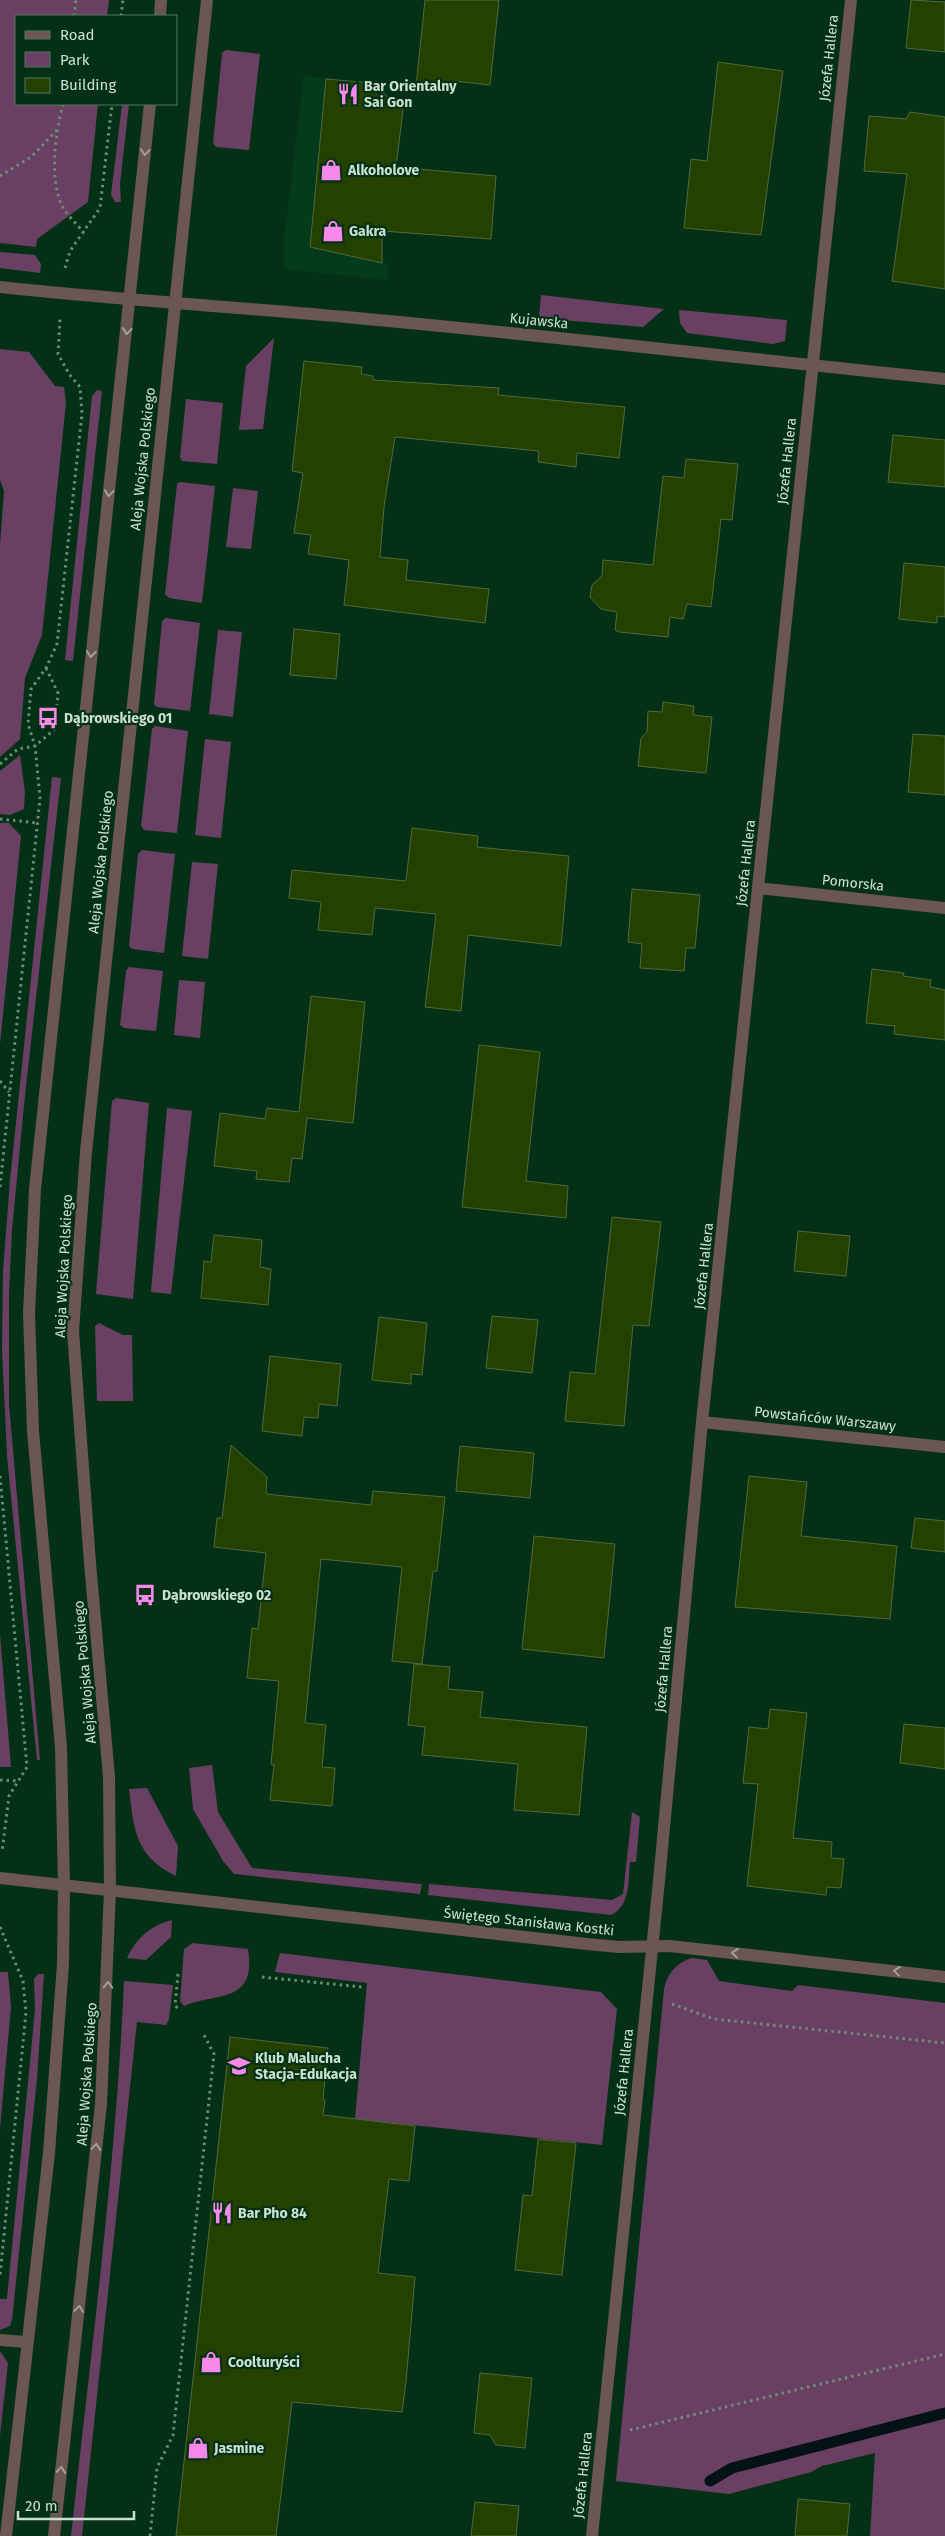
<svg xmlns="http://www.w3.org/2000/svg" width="945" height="2536" viewBox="0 0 945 2536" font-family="'Fira Sans',sans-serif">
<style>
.built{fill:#043c1b}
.green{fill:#694064}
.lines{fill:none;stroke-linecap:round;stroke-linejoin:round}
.stream{stroke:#031215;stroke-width:11}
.building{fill:#254100;stroke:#51683e}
.path{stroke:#6b8c76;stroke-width:3;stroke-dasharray:2.5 4;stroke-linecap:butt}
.service{stroke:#6c5651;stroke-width:12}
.minor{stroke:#6c5651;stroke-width:12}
.tertiary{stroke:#6c5651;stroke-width:12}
.oneway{stroke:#a0a296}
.labels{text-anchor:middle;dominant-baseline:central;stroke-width:4.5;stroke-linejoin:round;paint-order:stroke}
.street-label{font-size:14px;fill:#cae1cf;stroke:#043116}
.poi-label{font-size:14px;font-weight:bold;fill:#cae1cf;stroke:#043116;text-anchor:start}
</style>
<rect width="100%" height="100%" fill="#043116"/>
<path class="built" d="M304,76L372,83L385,220L381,258L389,267L387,280L284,269V240Z"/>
<path class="green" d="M0,0H109L107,16H16V104H98L88,202L37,239L36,247L0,243Z
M226,50L260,54L249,150L216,147L213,143L222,53Z
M122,104H129L120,184L121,202H115L111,195Z
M0,252L35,255L41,264L40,273L0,268Z
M541,295L664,309L643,327L539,318Z
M679,310L787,320L785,341L773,344L687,333L680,323Z
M274,338L263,429L239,430L246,366Z
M0,349L29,352L55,386L64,387L66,403L42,635L25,678L20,739L0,757V545L4,491L0,480Z
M97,390L102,391L73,661L65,660L92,396Z
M186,399L223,403L217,464L182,461L180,457Z
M180,482L215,486L202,603L169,598L165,594L177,484Z
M233,488L258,491L251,549L226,547Z
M166,618L200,623L190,711L157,707L154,704L162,621Z
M218,630L242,632L233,717L209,714Z
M155,726L188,731L177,833L144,830L141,826L152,729Z
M205,739L231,742L221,838L195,835Z
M20,755L25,792L24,809L10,815L0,814V771Z
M52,777L61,778L25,1095L12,1230L9,1294V1404L40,1760H37L7,1456L2,1349L3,1271L10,1180Z
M0,823H9L21,836L0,1044Z
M142,850L175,854L164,953L132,949L129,946L138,854Z
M192,862L218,864L208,959L182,956Z
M129,967L163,971L156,1031L124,1028L120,1025L126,971Z
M179,980L205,982L200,1038L174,1035Z
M116,1098L149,1103L133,1299L96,1294L112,1101Z
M167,1108L192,1111L171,1294L151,1292Z
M99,1323L123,1335H132L133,1401H97L95,1326Z
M0,1634L11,1767H0Z
M212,1765L218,1812L252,1868L422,1884L420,1894L234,1874L223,1861L193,1809L189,1768Z
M147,1788L178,1846L176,1876C135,1856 134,1830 129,1789Z
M632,1812L640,1817L636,1862H630C628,1881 631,1905 611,1915L428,1895L429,1884L612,1900L623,1894Z
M172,1920L171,1937L146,1960L127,1958C136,1938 151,1925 172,1920Z
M193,1943L248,1949C257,2005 215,1992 184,2006L180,2001L184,1949Z
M280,1953L601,1992L617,2009L602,2145L355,2119L367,1983L275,1972Z
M691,1958L707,1960L719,1981L792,1991L798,1985L945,2003V2536H870L875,2453L822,2466L811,2472L729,2494L616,2481L664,1989C668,1972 676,1964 691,1958Z
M0,1972H8L11,2007L0,2129Z
M38,1974H44L37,2079L12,2320L10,2326L0,2330V2299H7L35,2010L34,1979Z
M124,1981L173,1985L169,2019L166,2025L137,2022L82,2536H71C91,2351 116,2166 124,1981Z
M0,2351L8,2363L0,2436Z"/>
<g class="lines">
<path class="stream" d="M710,2481L732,2468L945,2413"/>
</g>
<path class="building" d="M425,0H499L490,85L454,81L453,90L416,86Z
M911,0L945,2V52L906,48Z
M718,62L783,71L761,235L684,228L691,159L707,161Z
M326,79L372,83L403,110L396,167L496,176L491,239L382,231V263L310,247Z
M910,112L945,117V289L892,281L907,174L864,171L869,116L906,119Z
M304,361L362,367L361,374L373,376V380L499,388L498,395L625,407L619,458L577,453L576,467L538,462L539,451L395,437L384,507L380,557L408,560L406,580L489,589L485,623L344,605L349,560L308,554L311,535L294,533L303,473L292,471Z
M893,435L945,440V487L888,482Z
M686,459L738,464L732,520L721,519L711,607L687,604L683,619L670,617L668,637L619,632L615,630L617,612L601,609L590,597L592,585L602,576L603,560L653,565L663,476L684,478Z
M904,563L945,567V617L937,616V623L899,619Z
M294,629L340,634L336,679L290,675Z
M663,702L694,706L693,715L712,717L706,773L638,766L641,738L647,732L648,711L662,712Z
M913,734L945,736V795L908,792Z
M412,828L478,836L477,847L569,856L561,946L468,935L461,1011L425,1007L436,914L375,908L372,935L318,930L321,902L289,898L292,870L406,881Z
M632,889L700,895L695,948H686L684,971L640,968L642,944L628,942Z
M872,969L904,973L903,976L931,980L930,987L945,990V1040L894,1034L895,1026L866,1023Z
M311,996L365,1002L353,1123L307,1118L302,1159L292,1158L289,1182L256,1179L257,1171L214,1166L220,1113L265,1119L267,1108L299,1112Z
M479,1045L540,1052L526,1181L568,1186L566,1218L462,1207Z
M612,1217L661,1222L649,1326L633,1325L624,1426L565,1421L570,1372L595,1374Z
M798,1231L850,1236L846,1276L794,1271Z
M214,1235L262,1240L260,1267L271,1269L268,1305L201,1298L204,1261L211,1262Z
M492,1316L538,1320L532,1373L486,1368Z
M379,1317L427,1323L422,1375L411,1374V1384L372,1380Z
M270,1356L341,1364L337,1406L319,1404L318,1418L304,1417L302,1436L262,1431Z
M231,1445L267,1477L266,1494L371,1505L373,1491L445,1497L437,1571H433L422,1664L392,1661L402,1567L321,1559L305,1723L326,1725L322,1767L335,1768L332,1806L270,1800L274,1765L271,1764L279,1681L247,1678L252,1628L258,1629L266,1553L214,1547L217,1518H222Z
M460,1446L534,1453L530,1498L456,1491Z
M749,1476L807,1482L801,1536L897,1546L890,1619L735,1607Z
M915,1518L945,1521V1552L911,1548Z
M534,1536L615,1544L604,1658L522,1649Z
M414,1664L450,1667L448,1689L483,1692L480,1717L587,1727L579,1815L514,1810L518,1764L422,1755L425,1727L408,1725Z
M770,1709L807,1713L793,1838L832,1842L831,1858L844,1859L841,1888L827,1887L826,1895L747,1886L758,1784L743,1783L749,1727L768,1729Z
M904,1724L945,1728V1769L900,1763Z
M230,2037L328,2048L323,2099L325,2100L323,2115L415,2126L409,2181L389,2179L378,2273L415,2277L406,2382L402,2412L292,2402L276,2536H176Z
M538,2139L576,2143L562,2275L515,2270L523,2195L532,2196Z
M480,2373L532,2378L525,2448L496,2445L490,2435L474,2433Z
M798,2499L850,2504L847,2536H795Z
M475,2502L519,2506L516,2536H471Z"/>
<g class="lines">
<path class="path" d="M74,16L76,0
M121,16L123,0
M63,104C56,133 50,168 59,198C62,211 76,223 84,233
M0,176L31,157L57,130
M65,268L70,251L100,208L112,104
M46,668L58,693L57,705
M0,764L18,749L35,746L55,729V727
M0,819L38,823
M0,1081L9,1092
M0,1187L40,798L35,746L28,724L31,689L46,668L57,644L82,414L80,387L69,374L58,354L60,319
M0,1476L27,1767L9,1796L2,1852
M0,1780L18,1781
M0,1927L23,1981L26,2012L0,2275
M178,1974L175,2005L178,2009
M262,1977L362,1987
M672,2004L714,2019L945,2043
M630,2430L945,2354
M150,2536L157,2468L173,2435L214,2054L204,2035"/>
<path class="service" d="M0,2340L26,2342"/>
<path class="minor" d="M0,287C119,300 238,307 356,318C553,336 749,359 945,379
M758,888L945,908
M702,1422L945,1447
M0,1878L587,1944L619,1947L670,1946L945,1977
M592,2536L659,1881L702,1422L851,0"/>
<path class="tertiary" d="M160,16L161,0
M6,2536L49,2153L63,1964L64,1886L61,1747L33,1431L29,1314L35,1189L150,104
M54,2536L101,2104L110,1891L109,1777L90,1563L73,1331L86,1152L207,0"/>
</g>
<defs><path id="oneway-chevron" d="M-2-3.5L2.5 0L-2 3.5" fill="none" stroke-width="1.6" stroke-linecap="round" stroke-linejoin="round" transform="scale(1.25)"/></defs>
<g class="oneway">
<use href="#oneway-chevron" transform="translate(145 152) rotate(96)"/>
<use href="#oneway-chevron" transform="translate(127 331) rotate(96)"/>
<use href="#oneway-chevron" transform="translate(109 493) rotate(96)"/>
<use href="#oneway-chevron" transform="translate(91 654) rotate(96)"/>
<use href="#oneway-chevron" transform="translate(735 1953) rotate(-174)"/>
<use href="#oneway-chevron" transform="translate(897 1971) rotate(-173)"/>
<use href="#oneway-chevron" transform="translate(108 1985) rotate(-88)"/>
<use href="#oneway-chevron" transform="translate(96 2147) rotate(-84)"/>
<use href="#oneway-chevron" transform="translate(79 2309) rotate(-84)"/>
<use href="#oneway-chevron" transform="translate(61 2470) rotate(-84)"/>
</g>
<defs>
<g id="restaurant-bare" transform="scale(1.725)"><path d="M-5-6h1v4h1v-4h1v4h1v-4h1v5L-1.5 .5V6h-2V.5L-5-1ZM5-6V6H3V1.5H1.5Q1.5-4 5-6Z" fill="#f888ea" stroke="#043116" stroke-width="2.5" paint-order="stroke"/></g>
<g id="shop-bare" transform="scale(1.725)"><path d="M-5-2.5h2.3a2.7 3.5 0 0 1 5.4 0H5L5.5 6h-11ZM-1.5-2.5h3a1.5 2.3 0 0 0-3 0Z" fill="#f888ea" stroke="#043116" stroke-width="2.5" paint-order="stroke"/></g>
<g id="bus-bare" transform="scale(1.725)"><path d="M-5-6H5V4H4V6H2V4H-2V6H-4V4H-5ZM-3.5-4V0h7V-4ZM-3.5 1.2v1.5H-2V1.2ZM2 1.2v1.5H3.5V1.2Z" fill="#f888ea" stroke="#043116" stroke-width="2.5" paint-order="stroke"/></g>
<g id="school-bare" transform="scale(1.725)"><path d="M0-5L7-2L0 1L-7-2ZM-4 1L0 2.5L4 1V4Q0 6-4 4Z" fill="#f888ea" stroke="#043116" stroke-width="2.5" paint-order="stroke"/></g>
</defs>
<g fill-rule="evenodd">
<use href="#restaurant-bare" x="348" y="94"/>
<use href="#shop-bare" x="331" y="170"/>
<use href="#shop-bare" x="333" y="231"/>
<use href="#bus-bare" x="48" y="718"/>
<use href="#bus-bare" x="145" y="1595"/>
<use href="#school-bare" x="239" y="2066"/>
<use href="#restaurant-bare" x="222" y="2213"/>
<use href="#shop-bare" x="211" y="2362"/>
<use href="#shop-bare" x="198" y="2448"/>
</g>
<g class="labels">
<g class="street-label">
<text transform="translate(829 58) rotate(-84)">Józefa Hallera</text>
<text transform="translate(539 321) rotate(6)">Kujawska</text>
<text transform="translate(143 459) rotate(-84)">Aleja Wojska Polskiego</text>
<text transform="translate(787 461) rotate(-84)">Józefa Hallera</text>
<text transform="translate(101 862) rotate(-84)">Aleja Wojska Polskiego</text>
<text transform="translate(746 863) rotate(-84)">Józefa Hallera</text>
<text transform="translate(853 883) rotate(6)">Pomorska</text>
<text transform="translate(64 1266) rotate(-87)">Aleja Wojska Polskiego</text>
<text transform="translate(704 1266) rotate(-84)">Józefa Hallera</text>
<text transform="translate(825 1419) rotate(6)">Powstańców Warszawy</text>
<text transform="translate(664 1669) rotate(-85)">Józefa Hallera</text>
<text transform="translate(85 1672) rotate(-95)">Aleja Wojska Polskiego</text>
<text transform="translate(529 1922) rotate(6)">Świętego Stanisława Kostki</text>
<text transform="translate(624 2072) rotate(-84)">Józefa Hallera</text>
<text transform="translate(87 2074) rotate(-86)">Aleja Wojska Polskiego</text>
<text transform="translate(583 2475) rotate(-84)">Józefa Hallera</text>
</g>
<g class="poi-label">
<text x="364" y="86">Bar Orientalny<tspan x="364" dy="16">Sai Gon</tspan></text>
<text x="348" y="170">Alkoholove</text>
<text x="349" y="231">Gakra</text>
<text x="64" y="718">Dąbrowskiego 01</text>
<text x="162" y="1595">Dąbrowskiego 02</text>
<text x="255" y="2058">Klub Malucha<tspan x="255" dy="16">Stacja-Edukacja</tspan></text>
<text x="238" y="2213">Bar Pho 84</text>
<text x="228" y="2362">Coolturyści</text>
<text x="214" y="2448">Jasmine</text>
</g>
</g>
<rect x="15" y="15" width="162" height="90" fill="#043116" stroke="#537760"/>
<rect x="25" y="31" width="25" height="8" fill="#6c5651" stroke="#537760"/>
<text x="60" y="40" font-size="15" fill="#cae1cf">Road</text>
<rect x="25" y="52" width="25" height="15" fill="#694064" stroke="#537760"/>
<text x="60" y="65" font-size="15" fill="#cae1cf">Park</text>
<rect x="25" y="78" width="25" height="15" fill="#254100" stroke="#537760"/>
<text x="60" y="90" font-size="15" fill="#cae1cf">Building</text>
<path d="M18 2511v8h116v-8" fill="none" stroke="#cae1cf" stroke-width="2.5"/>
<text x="25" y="2511" font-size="15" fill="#cae1cf" stroke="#043116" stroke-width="4" paint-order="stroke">20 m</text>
</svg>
